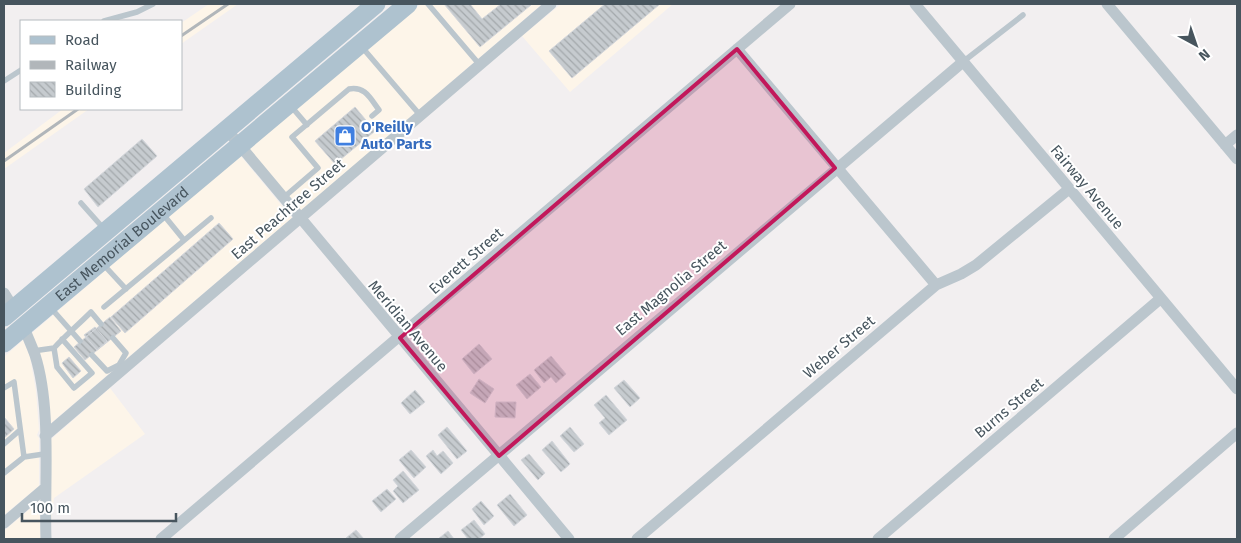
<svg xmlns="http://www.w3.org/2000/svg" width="1241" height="543" viewBox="0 0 1241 543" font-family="'Fira Sans',sans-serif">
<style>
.commercial{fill:#fdf5e9}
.building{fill:url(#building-back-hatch);stroke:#d3d6db}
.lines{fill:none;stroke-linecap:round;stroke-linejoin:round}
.lane{stroke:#bbc6cd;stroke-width:5.5}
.street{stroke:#bbc6cd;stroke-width:11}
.primary{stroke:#aec2cf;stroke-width:19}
.rail{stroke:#b1b6ba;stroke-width:3}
.marked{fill:#c2185b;fill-opacity:0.2;stroke:#c2185b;stroke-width:4;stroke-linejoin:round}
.labels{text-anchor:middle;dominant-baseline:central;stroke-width:4;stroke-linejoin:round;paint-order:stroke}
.shop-label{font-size:15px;font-weight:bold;fill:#366cbe;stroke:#fff;text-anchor:start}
.street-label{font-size:15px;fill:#47555e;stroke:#fff}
</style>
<defs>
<pattern id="building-back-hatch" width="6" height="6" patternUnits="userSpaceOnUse" patternTransform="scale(1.25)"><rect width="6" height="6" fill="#c6cbcf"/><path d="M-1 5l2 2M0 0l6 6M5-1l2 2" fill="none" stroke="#a3a8ab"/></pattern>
</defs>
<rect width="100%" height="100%" fill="#f2eff0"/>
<path class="commercial" d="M209,4H238L181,44V23Z
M421,4H542L301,211L248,148Z
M561,4H673L570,92L522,36Z
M63,109H89L4,169V153Z
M240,155L292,218L50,424L32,333Z
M23,340L30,357L36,391L39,430L37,435L39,438V486L4,515V357Z
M110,388L145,434L54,498L51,523L50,440Z
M39,501L41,539H4V531Z"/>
<path class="building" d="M444,4H470L482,19L501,4L531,5L480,47Z
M605,4H660L572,78L549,51Z
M355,107L375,131L335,164L315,141Z
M142,139L157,156L98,207L84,189Z
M219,223L233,239L125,333L111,317Z
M110,317L121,331L85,360L74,347Z
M95,327L107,341L97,350L84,335Z
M479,344L492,359L474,374L462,359Z
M551,356L566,374L556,383L551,377L544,383L534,370Z
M69,357L81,371L73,378L62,363Z
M530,374L541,387L527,399L516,385Z
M479,379L494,389L485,403L470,393Z
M624,380L640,398L630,407L614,388Z
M415,390L425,402L410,414L401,403Z
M606,395L627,420L609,435L599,423L605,418L594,405Z
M496,402H516L515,418L495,417Z
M4,417L14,429L4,438Z
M447,427L467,451L457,459L438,435Z
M570,427L584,444L574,452L560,436Z
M552,441L570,464L561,472L542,450Z
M411,450L426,467L414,478L399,460Z
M433,450L437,456L443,451L453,463L441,474L426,456Z
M529,454L545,473L538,480L521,460Z
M403,471L419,490L403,503L393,491L398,486L393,480Z
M387,489L396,499L381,512L372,501Z
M510,494L527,515L514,526L497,505Z
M481,501L494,516L484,525L472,509Z
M474,520L485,534L479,539H468L461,530Z
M356,530L364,539H346V538Z
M448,531L454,539H438Z"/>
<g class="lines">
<path class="lane" d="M428,4L479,64
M104,21L137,12L153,4
M361,46L420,115
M964,61L1023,15
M4,81L21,70
M290,105L307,125
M283,198L318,168L292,137L349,89C365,86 370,98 379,110L372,116
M81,203L105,230
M162,213L184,240
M102,263L126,289
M50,307L80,341
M104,307L211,218
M62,339L92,373L74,388L57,367L54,348C66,335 79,324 91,312L101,324
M33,351L54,348
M92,355L107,371L119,365L126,353L113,338
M4,388L14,382L24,457L44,454
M4,444L20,430
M4,473L24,457"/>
<path class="street" d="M915,4L1237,389
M1107,4L1237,159
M737,49L936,285
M227,130L569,539
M1225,145L1237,135
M4,293L14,309
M24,327C27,336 32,346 35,355C52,408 44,483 46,539
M45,436L551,4
M4,523L44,489
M161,539L790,4
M400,539L964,61
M637,539L936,285L961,274L976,265L1069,189
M878,539L1160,299
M1114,539L1237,433"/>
<g class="primary">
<path d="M4,317L376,4"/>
<path id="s1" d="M4,343L408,4"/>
</g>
<path class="rail" d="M181,36L228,4
M4,161L78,109"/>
</g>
<path class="marked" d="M737,49L835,168L499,456L400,338Z"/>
<defs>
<g id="shop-square" transform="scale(1.125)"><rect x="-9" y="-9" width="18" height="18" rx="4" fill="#3f7fe0" stroke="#fff"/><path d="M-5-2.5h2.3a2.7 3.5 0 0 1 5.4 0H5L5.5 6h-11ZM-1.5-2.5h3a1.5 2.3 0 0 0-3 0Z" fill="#fff"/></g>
</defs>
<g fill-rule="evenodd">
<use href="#shop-square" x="345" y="136"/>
</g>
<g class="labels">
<g class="shop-label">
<text x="361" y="127">O'Reilly<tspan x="361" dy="17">Auto Parts</tspan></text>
</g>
<g class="street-label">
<text transform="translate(1087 187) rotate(50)">Fairway Avenue</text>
<text transform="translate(288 209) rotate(-41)">East Peachtree Street</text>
<text stroke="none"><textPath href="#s1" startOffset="154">East Memorial Boulevard</textPath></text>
<text transform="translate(466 261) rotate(-41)">Everett Street</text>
<text transform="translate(671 288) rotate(-40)">East Magnolia Street</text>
<text transform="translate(408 326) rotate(50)">Meridian Avenue</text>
<text transform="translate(839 347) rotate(-40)">Weber Street</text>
<text transform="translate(1009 408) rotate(-40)">Burns Street</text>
</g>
</g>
<rect width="1241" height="543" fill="none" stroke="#47555e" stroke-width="10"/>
<rect x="20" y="20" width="162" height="90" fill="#ffffff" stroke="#b5bbbf"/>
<rect x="30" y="36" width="25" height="8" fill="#aec2cf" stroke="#b5bbbf"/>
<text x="65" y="45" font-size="15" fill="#47555e">Road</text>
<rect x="30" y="61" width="25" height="8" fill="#b1b6ba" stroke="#b5bbbf"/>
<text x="65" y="70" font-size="15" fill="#47555e">Railway</text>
<rect x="30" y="82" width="25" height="15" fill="url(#building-back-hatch)" stroke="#b5bbbf"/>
<text x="65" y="95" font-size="15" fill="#47555e">Building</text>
<g transform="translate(1196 45) rotate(140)" stroke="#ffffff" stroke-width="4" paint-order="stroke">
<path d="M0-4L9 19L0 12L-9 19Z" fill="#47555e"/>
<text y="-8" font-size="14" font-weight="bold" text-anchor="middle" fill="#47555e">N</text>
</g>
<path d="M22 513v8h154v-8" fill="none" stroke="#47555e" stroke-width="2.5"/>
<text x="30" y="513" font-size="15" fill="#47555e" stroke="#ffffff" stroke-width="4" paint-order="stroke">100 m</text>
</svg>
